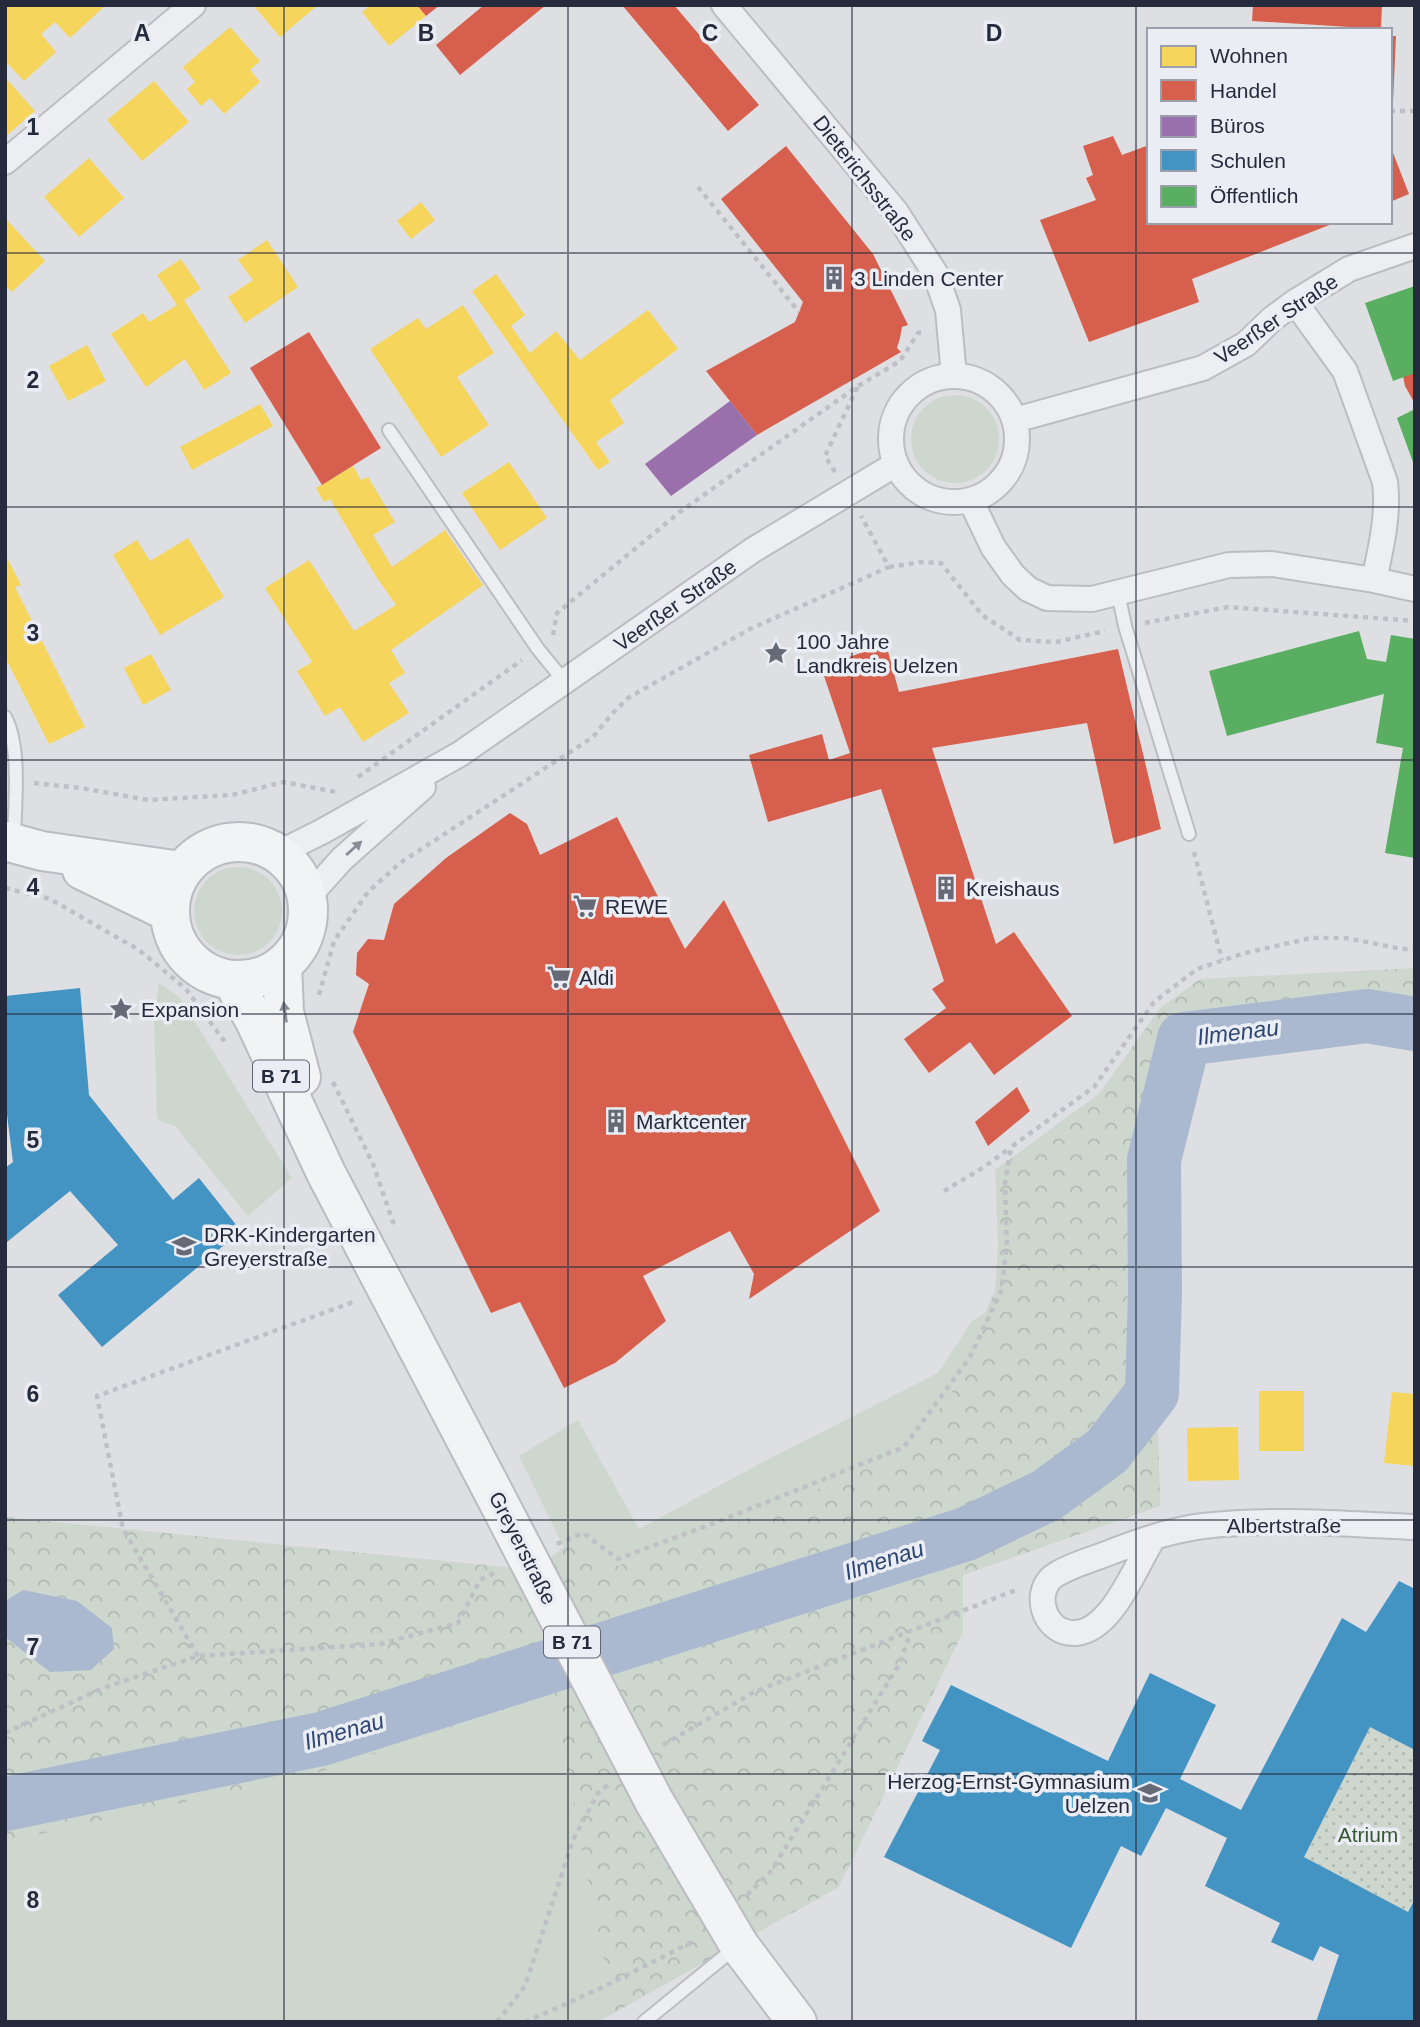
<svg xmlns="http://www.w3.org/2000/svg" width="1420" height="2027" viewBox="0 0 1420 2027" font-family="Arial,sans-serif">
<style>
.grass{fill:#cdd7ce}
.forest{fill:url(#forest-crowns)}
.park{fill:url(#park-dots)}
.water{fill:#aab9d0}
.homes{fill:#f6d55c}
.shops{fill:#d6604d}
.offices{fill:#9970ab}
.schools{fill:#4393c3}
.public{fill:#5aae61}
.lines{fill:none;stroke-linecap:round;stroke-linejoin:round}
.river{stroke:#aab9d0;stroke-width:54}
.service-casing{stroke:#bcbdc1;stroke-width:16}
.minor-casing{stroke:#bcbdc1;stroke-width:28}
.primary-casing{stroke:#babcc1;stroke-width:42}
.path{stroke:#bfc0c5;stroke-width:4.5;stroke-dasharray:5 5;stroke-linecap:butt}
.service{stroke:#edeef1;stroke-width:12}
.minor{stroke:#edeef1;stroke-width:24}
.primary{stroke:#f2f3f5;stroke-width:38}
.primary-bridge-casing{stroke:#babcc1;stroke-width:42;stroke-linecap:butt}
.primary-bridge{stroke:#f2f3f5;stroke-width:38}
.oneway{fill:#898c97}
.oneway2{fill:#8c8f99}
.grid{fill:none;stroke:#252b3d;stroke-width:2;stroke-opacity:0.55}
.labels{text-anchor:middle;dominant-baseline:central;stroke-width:7;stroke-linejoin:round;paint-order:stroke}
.shield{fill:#eaedf4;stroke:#606574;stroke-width:2}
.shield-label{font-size:19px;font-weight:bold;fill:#252b3d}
.street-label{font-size:21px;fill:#252b3d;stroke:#eaedf4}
.poi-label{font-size:21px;fill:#252b3d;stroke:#eaedf4;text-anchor:start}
.park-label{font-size:21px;fill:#365931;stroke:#eaedf4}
.water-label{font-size:23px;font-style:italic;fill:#2e4672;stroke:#eaedf4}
.grid-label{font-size:23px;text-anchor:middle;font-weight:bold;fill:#252b3d;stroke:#eaedf4;stroke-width:7;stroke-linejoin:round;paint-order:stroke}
</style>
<defs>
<pattern id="forest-crowns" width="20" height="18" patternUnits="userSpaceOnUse" patternTransform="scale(1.75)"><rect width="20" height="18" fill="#cdd7ce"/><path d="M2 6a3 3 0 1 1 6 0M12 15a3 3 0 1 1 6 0" fill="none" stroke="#b0b9b2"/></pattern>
<pattern id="park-dots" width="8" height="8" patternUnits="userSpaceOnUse" patternTransform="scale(1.75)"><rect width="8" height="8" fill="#cdd7ce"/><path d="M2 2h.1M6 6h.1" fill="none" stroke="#b0b9b2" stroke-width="1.8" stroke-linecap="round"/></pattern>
</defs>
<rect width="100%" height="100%" fill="#dedfe3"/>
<path class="grass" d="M911 439a44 44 0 1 1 88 0a44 44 0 1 1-88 0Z
M194 911a44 44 0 1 1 88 0a44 44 0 1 1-88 0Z
M159,983L180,998L292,1178L248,1216L175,1126L160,1121L157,1117L154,1017Z
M985,1313L975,1360L908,1452L718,1530L618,1566L575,1543L564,1548L519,1456L578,1420L639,1529L767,1460L938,1373L972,1321Z
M552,1694L614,2013L598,2022H5V1842L321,1772Z"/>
<path class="forest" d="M1415,968V1009L1184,1039L1154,1160L1155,1292L1160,1506L963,1575V1632L839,1887L614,2013L552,1694L321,1772L5,1842V1517L535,1570L561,1549L575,1543L618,1566L718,1530L908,1452L975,1360L985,1313L995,1290L998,1246L995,1170L1100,1093L1160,1008L1200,979Z"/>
<path class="park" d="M1370,1727L1415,1750V1899L1408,1912L1304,1857Z"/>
<path class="water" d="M1415,1009V1042L1367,1016Z
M23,1590L77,1601L112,1628L114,1649L91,1670L50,1672L5,1637V1601Z"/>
<path class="homes" d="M5,5H106L70,38L55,22L41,34L56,52L24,81L5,61Z
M253,5H318L280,37Z
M371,5H417L426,16L389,46L362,12Z
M230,27L260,61L250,70L260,82L224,114L210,98L201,106L187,89L195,82L183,67Z
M5,77L35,111L5,137Z
M154,81L189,122L142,161L107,120Z
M89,158L124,198L79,237L44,197Z
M421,202L435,220L411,239L397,221Z
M5,218L45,261L12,292L5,285Z
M267,240L298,287L245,323L228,297L253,280L238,260Z
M181,259L201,289L184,300L231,373L204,390L185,359L146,387L111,334L143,313L149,322L177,305L157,275Z
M496,274L525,315L511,326L530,353L556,331L580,360L648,310L678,349L610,400L624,423L596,442L610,462L598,470L472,291Z
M463,305L494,353L457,377L489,425L441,457L370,349L418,318L426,329Z
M87,345L106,381L68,401L49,366Z
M260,404L273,426L192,470L180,447Z
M509,462L547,518L500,550L462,493Z
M353,466L361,480L368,477L395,522L373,535L392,567L445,530L483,585L391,650L405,673L389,683L409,713L363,742L340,707L325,716L297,671L312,662L265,588L309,560L354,631L396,605L377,578L330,499L324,502L316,488Z
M188,538L224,597L160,635L113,555L137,540L150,561Z
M5,554L21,585L15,587L85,727L49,744L5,657Z
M151,654L171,690L143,705L124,668Z
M1259,1391H1304V1451H1259Z
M1392,1392L1415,1394V1466L1384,1463Z
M1238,1427L1239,1480L1188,1481L1187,1428Z"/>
<path class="shops" d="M417,5H440L426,16Z
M484,5H546L460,75L436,45Z
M622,5H674L759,105L728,131Z
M1253,5H1382L1381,29L1252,21Z
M1390,36H1396L1393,102H1390Z
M1113,136L1122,155L1149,145V222H1337L1192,279L1199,302L1089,342L1040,220L1096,200L1086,178L1093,175L1083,146Z
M1390,145L1409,194L1390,202Z
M786,146L873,254L908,325L902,327L900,338L897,348L901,352L757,435L706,371L795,322L803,302L721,199Z
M309,332L381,448L322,485L250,368Z
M1415,373V404L1405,386L1403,376Z
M886,644L899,692L1118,649L1161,829L1114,844L1087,723L932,748L996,944L1014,932L1072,1016L994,1075L970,1042L929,1073L904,1039L946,1008L932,989L944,981L881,789L768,822L749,755L822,734L829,760L850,753L821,667Z
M510,813L527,824L540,855L617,817L685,949L724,900L880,1211L749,1299L754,1274L730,1231L643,1276L666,1321L615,1363L564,1388L520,1302L491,1313L353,1032L369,984L356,975L357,953L368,939L384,940L394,904L446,858Z
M1017,1087L1030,1111L988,1146L975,1122Z"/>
<path class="offices" d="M730,401L757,435L671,496L645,464Z"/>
<path class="schools" d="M80,988L89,1095L173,1200L199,1178L241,1231L102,1347L58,1295L118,1245L70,1191L7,1242L5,1240V1168L13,1162L5,1099V996Z
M1399,1581L1415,1589V1750L1370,1727L1304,1857L1408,1912L1415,1899V2015L1412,2022H1316L1339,1955L1320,1946L1313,1961L1271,1942L1280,1923L1205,1886L1227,1838L1166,1808L1141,1856L1121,1846L1071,1948L884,1857L940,1750L922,1741L951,1685L1108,1761L1150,1673L1216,1705L1180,1779L1241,1810L1342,1618L1366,1632Z"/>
<path class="public" d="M1415,286V373L1393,381L1365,303Z
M1415,409V465H1414L1397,418Z
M1359,631L1367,659L1386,662L1391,635L1415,639V858L1385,853L1403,748L1376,743L1384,694L1227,736L1209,671Z"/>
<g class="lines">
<path class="river" d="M5,1804L321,1739L966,1534L1047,1495L1107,1451L1152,1393L1155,1292L1154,1160L1184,1039L1367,1016L1415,1024"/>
<g class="service-casing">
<path id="service" d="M389,430L538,649L564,681
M1118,593L1125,626L1189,834
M5,717C21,746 15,804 14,838
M644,2022L736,1947"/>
</g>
<g class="minor-casing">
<path id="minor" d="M724,5L896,212L935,273L948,310L954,376
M5,162L193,5
M1295,302L1345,371L1385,482C1389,515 1381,548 1374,580
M891 439a63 63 0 1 1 126 0a63 63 0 1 1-126 0Z
M1015,420L1203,368L1246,344L1272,319L1295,302L1349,269L1415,246
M971,501L993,547L1013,575L1028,589L1047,598L1092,599L1229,565L1272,564L1374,580L1415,589
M279,853L323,831L460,754L753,550L896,464
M308,897L342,859L423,787
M1154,1537C1136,1564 1113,1630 1076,1633C1042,1635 1031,1588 1057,1574C1072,1565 1090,1560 1106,1554C1136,1542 1170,1530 1203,1526C1273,1518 1344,1524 1415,1527"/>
</g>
<g class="primary-casing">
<path id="primary" d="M5,841L42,851L181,871
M170 911a69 69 0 1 1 138 0a69 69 0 1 1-138 0Z
M82,870L169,912
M282,965L284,1012L301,1077
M232,980L255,1021L326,1173L489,1484
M654,1801L739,1945L797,2022"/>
</g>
<path class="path" d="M1390,111H1415
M698,187L799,312
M835,472L825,456L858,386
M889,567L921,562L941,563L982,615L1020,640L1056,642L1105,631
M1145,623L1228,607L1415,621
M553,635L557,613L681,511L858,386L900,361L918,333L925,332
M358,777L522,660
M34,783L81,788L148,800L232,795L284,782L336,792
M1194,852L1222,960
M5,888L50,899L139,950L186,989L225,1042
M319,995L334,941L368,892L400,863L593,737L612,714L628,698L750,629L889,567L861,516
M333,1082L373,1164L394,1225
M944,1191L984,1167L1010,1148
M557,1544L583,1533L618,1559L717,1522L904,1447L970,1357L1001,1291L1007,1245L1005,1183L1011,1147L1094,1087L1154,1002L1197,969L1245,953L1311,938H1346L1402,949H1415
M198,1656L123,1529L97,1396L356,1301
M5,1733L103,1688L198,1656L380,1644L458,1623L480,1580L499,1571
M663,1745L754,1692L1016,1590
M747,1895L771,1871L900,1663L910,1633
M497,2022L525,1986L573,1840L598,1793L608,1785
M525,2022L601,1988L696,1940"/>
<use href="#service" class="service"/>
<use href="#minor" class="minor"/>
<use href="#primary" class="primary"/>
<g class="primary-bridge-casing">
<path id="primary-bridge" d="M489,1484L654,1801"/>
</g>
<use href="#primary-bridge" class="primary-bridge"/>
</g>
<defs><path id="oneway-solid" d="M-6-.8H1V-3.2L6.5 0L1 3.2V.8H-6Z" transform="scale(1.75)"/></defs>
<use class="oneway" href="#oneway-solid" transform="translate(354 848) rotate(-42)"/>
<use class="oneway2" href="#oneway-solid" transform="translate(285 1012) rotate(-98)"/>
<path class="grid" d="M284,5V2022M568,5V2022M852,5V2022M1136,5V2022M5,253H1415M5,507H1415M5,760H1415M5,1014H1415M5,1267H1415M5,1520H1415M5,1774H1415"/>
<defs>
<g id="building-bare" transform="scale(1.89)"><path d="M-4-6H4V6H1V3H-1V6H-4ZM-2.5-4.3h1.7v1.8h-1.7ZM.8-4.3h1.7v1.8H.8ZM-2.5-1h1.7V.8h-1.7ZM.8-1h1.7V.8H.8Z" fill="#666a77" stroke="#eaedf4" stroke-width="2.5" paint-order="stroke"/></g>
<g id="sight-bare" transform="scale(1.89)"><path d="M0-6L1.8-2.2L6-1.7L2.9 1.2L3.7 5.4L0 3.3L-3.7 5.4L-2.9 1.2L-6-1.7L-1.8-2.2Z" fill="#666a77" stroke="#eaedf4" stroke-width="2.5" paint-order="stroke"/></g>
<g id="supermarket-bare" transform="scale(1.89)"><path d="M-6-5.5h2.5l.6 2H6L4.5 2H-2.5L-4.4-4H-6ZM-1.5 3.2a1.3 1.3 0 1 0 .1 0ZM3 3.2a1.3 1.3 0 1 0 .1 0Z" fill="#666a77" stroke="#eaedf4" stroke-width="2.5" paint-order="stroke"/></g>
<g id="school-bare" transform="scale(1.89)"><path d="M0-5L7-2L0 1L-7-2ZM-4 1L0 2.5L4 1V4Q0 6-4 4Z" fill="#666a77" stroke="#eaedf4" stroke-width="2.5" paint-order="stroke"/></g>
</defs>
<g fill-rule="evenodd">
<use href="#building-bare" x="834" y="278"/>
<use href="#sight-bare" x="776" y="653"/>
<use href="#building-bare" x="946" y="888"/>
<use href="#supermarket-bare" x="585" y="906"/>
<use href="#supermarket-bare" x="559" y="977"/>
<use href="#sight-bare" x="121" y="1009"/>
<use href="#building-bare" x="616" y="1121"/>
<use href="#school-bare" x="184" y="1246"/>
<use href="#school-bare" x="1150" y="1793"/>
</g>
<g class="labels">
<g class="shield">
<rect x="253" y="1060.5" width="56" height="31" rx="5"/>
<rect x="544" y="1626.5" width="56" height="31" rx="5"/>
</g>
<g class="shield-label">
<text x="281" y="1076">B 71</text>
<text x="572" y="1642">B 71</text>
</g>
<g class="street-label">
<text transform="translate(865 178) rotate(52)">Dieterichsstraße</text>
<text transform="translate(1276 319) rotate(-34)">Veerßer Straße</text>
<text transform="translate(675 605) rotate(-35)">Veerßer Straße</text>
<text x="1284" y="1525">Albertstraße</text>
<text transform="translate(523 1548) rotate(63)">Greyerstraße</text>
</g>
<g class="poi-label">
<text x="854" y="278">3 Linden Center</text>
<text x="796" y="641">100 Jahre<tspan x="796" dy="24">Landkreis Uelzen</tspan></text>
<text x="966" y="888">Kreishaus</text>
<text x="605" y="906">REWE</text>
<text x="579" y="977">Aldi</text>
<text x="141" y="1009">Expansion</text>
<text x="636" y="1121">Marktcenter</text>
<text x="204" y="1234">DRK-Kindergarten<tspan x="204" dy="24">Greyerstraße</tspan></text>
<text x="1130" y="1781" text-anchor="end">Herzog-Ernst-Gymnasium<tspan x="1130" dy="24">Uelzen</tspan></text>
</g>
<g class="park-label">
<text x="1368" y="1834">Atrium</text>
</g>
<g class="water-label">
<text transform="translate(1238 1032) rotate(-7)">Ilmenau</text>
<text transform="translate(884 1560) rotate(-18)">Ilmenau</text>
<text transform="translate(344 1731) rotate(-16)">Ilmenau</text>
</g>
</g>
<g class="grid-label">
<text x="142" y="41">A</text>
<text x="426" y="41">B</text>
<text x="710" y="41">C</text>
<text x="994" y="41">D</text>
<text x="33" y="135">1</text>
<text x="33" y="388">2</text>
<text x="33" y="641">3</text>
<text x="33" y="895">4</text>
<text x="33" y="1148">5</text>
<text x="33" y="1402">6</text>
<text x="33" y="1655">7</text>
<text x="33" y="1908">8</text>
</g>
<rect width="1420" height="2027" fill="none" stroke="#252b3d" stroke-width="14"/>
<rect x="1147" y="28" width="245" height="196" fill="#eaedf4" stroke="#9b9fab" stroke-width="2"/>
<rect x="1161" y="46" width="35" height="21" fill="#f6d55c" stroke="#9b9fab" stroke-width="2"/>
<text x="1210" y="63" font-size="21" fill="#252b3d">Wohnen</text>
<rect x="1161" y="80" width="35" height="21" fill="#d6604d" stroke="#9b9fab" stroke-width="2"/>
<text x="1210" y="98" font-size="21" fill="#252b3d">Handel</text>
<rect x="1161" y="116" width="35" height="21" fill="#9970ab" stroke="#9b9fab" stroke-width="2"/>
<text x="1210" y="133" font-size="21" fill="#252b3d">Büros</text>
<rect x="1161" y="150" width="35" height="21" fill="#4393c3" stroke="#9b9fab" stroke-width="2"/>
<text x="1210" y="168" font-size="21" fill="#252b3d">Schulen</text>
<rect x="1161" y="186" width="35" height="21" fill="#5aae61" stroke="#9b9fab" stroke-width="2"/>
<text x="1210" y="203" font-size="21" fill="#252b3d">Öffentlich</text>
</svg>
